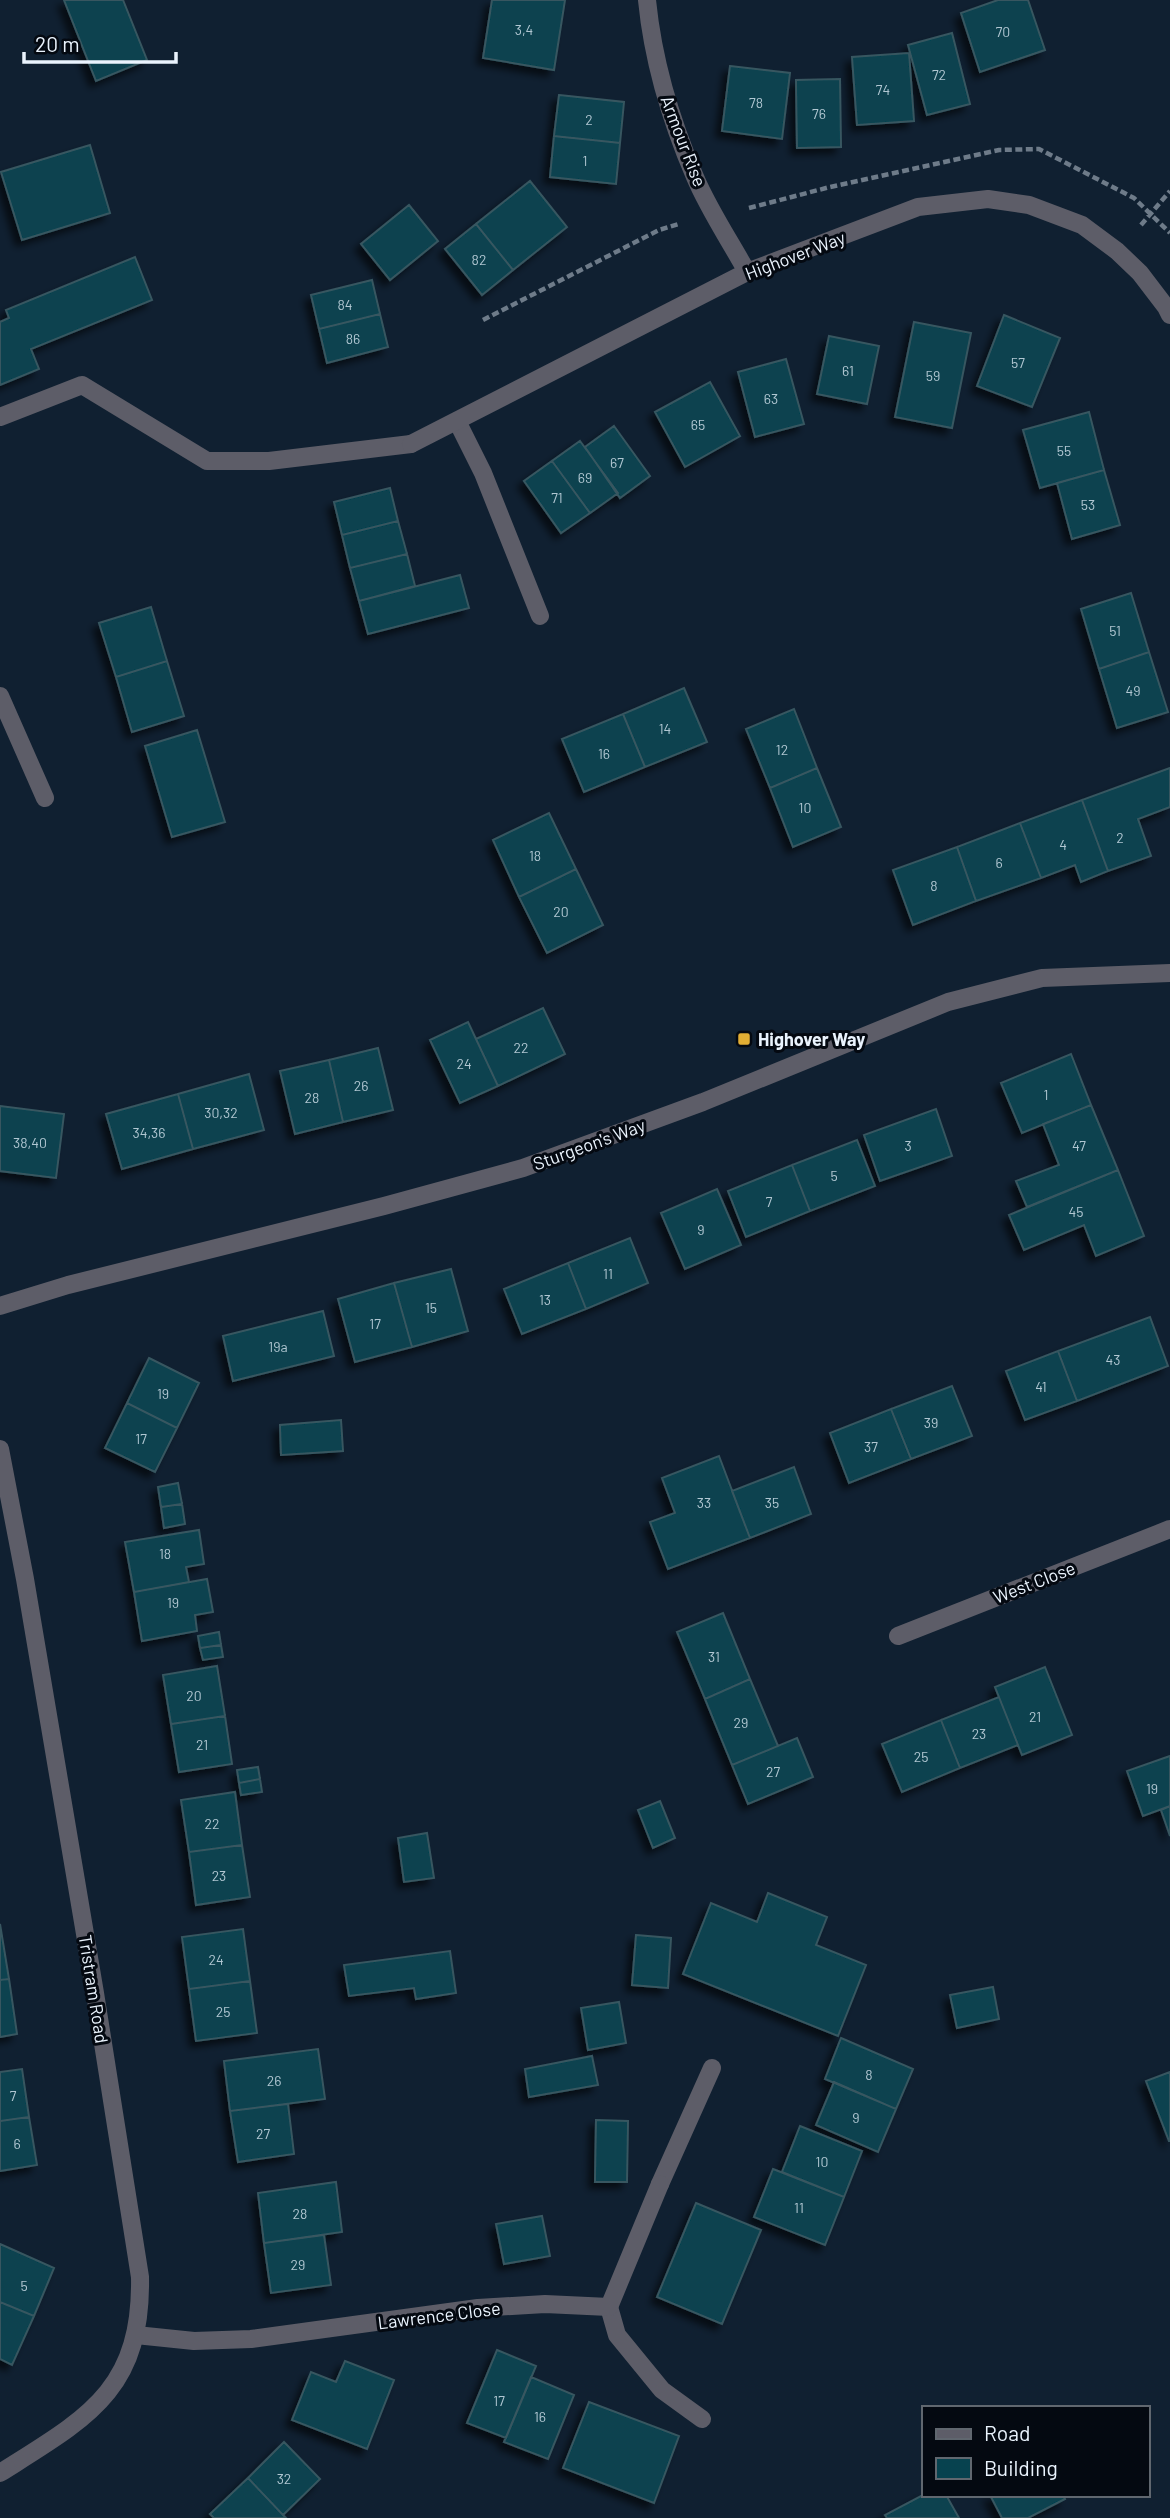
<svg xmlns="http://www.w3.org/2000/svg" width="1170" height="2518" viewBox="0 0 1170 2518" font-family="Barlow,sans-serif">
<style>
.building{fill:#07424f;stroke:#375760;stroke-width:2;filter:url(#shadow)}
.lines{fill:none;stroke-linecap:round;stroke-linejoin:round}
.path{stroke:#6e7b89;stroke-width:4.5;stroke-dasharray:7 3.5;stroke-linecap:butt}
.service{stroke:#5d5d68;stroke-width:18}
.minor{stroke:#5d5d68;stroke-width:18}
.poi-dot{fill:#e2ae34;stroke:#040911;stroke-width:2.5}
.labels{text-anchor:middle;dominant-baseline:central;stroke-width:6;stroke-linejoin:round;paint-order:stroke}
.number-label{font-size:14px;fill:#b1c7d2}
.street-label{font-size:18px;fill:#eaf3fd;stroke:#040911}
.poi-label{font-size:18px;font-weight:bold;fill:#eaf3fd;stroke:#040911;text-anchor:start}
</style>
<defs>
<filter id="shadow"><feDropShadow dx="-6" dy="6" stdDeviation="3.5" flood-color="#0009"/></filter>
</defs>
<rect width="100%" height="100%" fill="#102031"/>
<path class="building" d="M64,0H123L147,60L96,81Z
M492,0H565L554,70L483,58Z
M998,0H1028L1045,50L980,72L961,13Z
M952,33L970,104L927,115L908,45Z
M909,53L914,121L857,125L852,57Z
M730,66L790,73L782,139L722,131Z
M840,79L841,147L797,148L796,80Z
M559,95L624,102L620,143L554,136Z
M554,136L620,143L616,184L550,177Z
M90,145L110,213L22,240L1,172Z
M530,181L567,227L513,270L476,224Z
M409,205L438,241L390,280L361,244Z
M476,224L513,270L482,295L445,249Z
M135,257L152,300L31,349L39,369L0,385V322L9,318L6,310Z
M372,280L380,314L319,329L311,295Z
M380,314L388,347L327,363L319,329Z
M1004,315L1060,338L1032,407L977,386Z
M914,322L971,333L952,428L895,417Z
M829,336L879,346L867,404L817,394Z
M786,359L804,424L755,437L738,372Z
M710,382L740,436L685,467L655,412Z
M1089,412L1104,470L1040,488L1023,430Z
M614,426L650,476L620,498L585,447Z
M580,441L618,493L590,513L552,461Z
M552,461L590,513L561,533L524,481Z
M1104,470L1120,525L1072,539L1057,483Z
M390,488L398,521L342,535L334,502Z
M398,521L407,554L350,568L342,535Z
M407,554L415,586L359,601L350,568Z
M460,575L469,608L368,634L359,601Z
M1131,593L1149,652L1099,669L1081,609Z
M151,607L167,661L116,677L99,623Z
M1149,652L1168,712L1117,728L1099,669Z
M167,661L184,716L132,732L116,677Z
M684,688L707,742L645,767L623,714Z
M794,709L817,768L770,788L746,729Z
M623,714L645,767L584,792L562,739Z
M197,730L225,822L172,837L145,746Z
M817,768L841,827L793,847L770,788Z
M1170,768V807L1138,819L1151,856L1108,871L1082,800Z
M1082,800L1108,871L1081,882L1075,865L1041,878L1020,823Z
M549,813L576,869L519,897L493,840Z
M1020,823L1041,878L976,901L957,847Z
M957,847L976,901L913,925L893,870Z
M576,869L603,925L547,953L519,897Z
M543,1008L565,1054L498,1086L476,1039Z
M468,1022L498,1086L460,1103L430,1040Z
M378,1048L393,1110L343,1122L329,1060Z
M1071,1054L1091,1105L1022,1133L1001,1083Z
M329,1060L343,1122L295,1134L280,1071Z
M249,1074L264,1130L193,1149L178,1094Z
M178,1094L193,1149L122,1169L106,1114Z
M1091,1105L1118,1170L1027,1207L1016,1181L1059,1165L1043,1124Z
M0,1106L64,1114L56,1178L0,1171Z
M936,1109L952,1156L880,1181L864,1135Z
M857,1140L875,1186L810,1211L792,1165Z
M792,1165L810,1211L746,1237L728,1191Z
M1118,1170L1144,1236L1096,1256L1084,1225L1024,1250L1009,1215Z
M717,1189L741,1245L685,1269L661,1213Z
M630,1238L648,1283L586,1309L568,1263Z
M568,1263L586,1309L522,1334L504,1289Z
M451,1269L468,1331L412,1347L394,1283Z
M394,1283L412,1347L355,1362L338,1299Z
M323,1311L334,1356L233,1381L223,1336Z
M1150,1317L1168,1366L1077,1401L1058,1351Z
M1058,1351L1077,1401L1025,1420L1006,1371Z
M149,1358L199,1383L177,1428L127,1403Z
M952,1386L972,1436L911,1459L891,1409Z
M127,1403L177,1428L155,1472L105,1448Z
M891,1409L911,1459L849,1483L830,1433Z
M341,1420L343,1451L281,1455L280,1425Z
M719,1456L750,1538L668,1569L650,1522L675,1513L662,1478Z
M794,1467L811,1514L750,1538L732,1491Z
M178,1483L182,1504L161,1507L158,1487Z
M182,1504L185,1524L164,1528L161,1507Z
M199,1530L204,1564L186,1567L189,1582L134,1592L125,1542Z
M207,1579L213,1612L195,1615L197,1631L142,1641L134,1592Z
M723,1613L750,1679L705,1699L677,1632Z
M219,1632L221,1645L200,1648L198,1636Z
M221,1645L223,1657L203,1660L200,1648Z
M217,1666L225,1716L171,1724L163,1675Z
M1045,1667L1072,1735L1022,1755L995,1687Z
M750,1679L778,1746L732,1765L705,1699Z
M999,1697L1018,1745L960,1768L941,1720Z
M225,1716L232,1764L179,1772L171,1724Z
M941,1720L960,1768L902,1792L882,1744Z
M797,1738L813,1777L748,1804L732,1765Z
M1170,1756V1806L1143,1816L1127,1771Z
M258,1767L260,1779L239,1783L237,1770Z
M260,1779L262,1792L241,1795L239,1783Z
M235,1792L242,1845L189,1852L181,1800Z
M660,1801L675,1838L653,1848L638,1810Z
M1170,1806V1836L1161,1810Z
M427,1833L434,1878L404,1882L398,1838Z
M242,1845L250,1897L196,1905L189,1852Z
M768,1893L827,1917L816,1945L866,1965L838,2036L683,1974L711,1903L757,1922Z
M0,1924L9,1979L0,1980Z
M243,1929L250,1981L189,1989L182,1937Z
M636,1935L671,1938L668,1988L632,1985Z
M450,1951L456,1993L416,1999L414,1988L349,1996L344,1965Z
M9,1979L17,2034L0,2037V1980Z
M250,1981L257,2033L196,2041L189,1989Z
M993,1987L999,2019L957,2028L950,1995Z
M619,2002L626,2043L588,2050L581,2008Z
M841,2038L913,2069L896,2109L825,2079Z
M318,2049L325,2099L230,2111L224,2061Z
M592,2056L598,2085L529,2097L525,2069Z
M22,2069L29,2117L0,2121V2072Z
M1170,2072V2141H1169L1146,2081Z
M834,2082L896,2109L878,2152L816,2125Z
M288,2104L294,2154L238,2162L230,2111Z
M29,2117L37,2165L0,2171V2121Z
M596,2120L628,2121L627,2182H595Z
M800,2126L862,2151L844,2197L782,2172Z
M773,2169L844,2197L825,2245L754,2217Z
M336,2182L342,2232L264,2243L258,2193Z
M696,2203L761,2230L722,2324L657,2297Z
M542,2216L550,2256L504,2264L496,2224Z
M324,2235L331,2285L271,2293L264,2243Z
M0,2244L54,2268L34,2316L0,2302Z
M0,2302L34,2316L12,2365L0,2359Z
M497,2350L536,2366L506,2438L467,2423Z
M345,2361L394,2380L367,2449L292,2420L311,2372L336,2382Z
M531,2377L574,2395L548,2459L504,2442Z
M589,2402L679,2436L654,2503L563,2468Z
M284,2442L320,2479L283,2515L248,2478Z
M248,2478L283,2515L286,2518H214L210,2514Z
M923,2495H946L959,2518H887L885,2515Z
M990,2495H1063L1065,2499L1028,2518H1002Z"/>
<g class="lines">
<path class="path" d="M749,208L830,187L999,150L1039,149L1134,198L1170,233
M1141,225L1170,191
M483,320L659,230L679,224"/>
<path class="service" d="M0,417L82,385L207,461H269L411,444
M457,421L483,473L540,616
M0,696L45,798
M660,2184L712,2068
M609,2307L617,2335L662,2390L702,2419"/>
<path class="minor" d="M647,0C653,61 671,121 695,177C709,210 730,241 747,272
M411,444L747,272L918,207L988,199L1029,205L1082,225L1117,251L1140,273L1166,307L1170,315
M0,1306L68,1285L384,1206L523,1168L703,1102L948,1002L1042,978L1170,973
M0,1449L25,1579L95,1993L140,2277C142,2391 87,2418 0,2473
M898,1636L1170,1529
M136,2335L194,2341L251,2339L478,2308L545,2304L609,2307L660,2184"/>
</g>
<rect class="poi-dot" x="737" y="1032" width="14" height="14" rx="3.5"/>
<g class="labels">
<g class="number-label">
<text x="524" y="29">3,4</text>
<text x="1003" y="31">70</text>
<text x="939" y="74">72</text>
<text x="883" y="89">74</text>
<text x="756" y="102">78</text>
<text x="819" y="113">76</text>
<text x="589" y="119">2</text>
<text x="585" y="160">1</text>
<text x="479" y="259">82</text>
<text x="345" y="304">84</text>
<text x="353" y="338">86</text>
<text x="1018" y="362">57</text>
<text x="848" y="370">61</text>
<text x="933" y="375">59</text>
<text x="771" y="398">63</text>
<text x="698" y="424">65</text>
<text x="1064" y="450">55</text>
<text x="617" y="462">67</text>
<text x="585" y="477">69</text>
<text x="557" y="497">71</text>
<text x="1088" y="504">53</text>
<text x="1115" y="630">51</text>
<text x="1133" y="690">49</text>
<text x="665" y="728">14</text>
<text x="782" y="749">12</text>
<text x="604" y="753">16</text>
<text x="805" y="807">10</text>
<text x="1120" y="837">2</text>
<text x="1063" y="844">4</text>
<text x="535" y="855">18</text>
<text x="999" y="862">6</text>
<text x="934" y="885">8</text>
<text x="561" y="911">20</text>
<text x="521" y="1047">22</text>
<text x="464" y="1063">24</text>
<text x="361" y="1085">26</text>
<text x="1046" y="1094">1</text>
<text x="312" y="1097">28</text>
<text x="221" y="1112">30,32</text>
<text x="149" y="1132">34,36</text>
<text x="30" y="1142">38,40</text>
<text x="908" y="1145">3</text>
<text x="1079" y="1145">47</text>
<text x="834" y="1175">5</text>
<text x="769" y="1201">7</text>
<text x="1076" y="1211">45</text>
<text x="701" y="1229">9</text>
<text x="608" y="1273">11</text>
<text x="545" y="1299">13</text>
<text x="431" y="1307">15</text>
<text x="375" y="1323">17</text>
<text x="278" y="1346">19a</text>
<text x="1113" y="1359">43</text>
<text x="1041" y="1386">41</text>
<text x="163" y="1393">19</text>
<text x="931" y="1422">39</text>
<text x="141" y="1438">17</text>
<text x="871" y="1446">37</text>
<text x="704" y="1502">33</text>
<text x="772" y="1502">35</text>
<text x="165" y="1553">18</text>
<text x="173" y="1602">19</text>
<text x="714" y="1656">31</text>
<text x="194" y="1695">20</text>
<text x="1035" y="1716">21</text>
<text x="741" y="1722">29</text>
<text x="979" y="1733">23</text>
<text x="202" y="1744">21</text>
<text x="921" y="1756">25</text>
<text x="773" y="1771">27</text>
<text x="1152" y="1788">19</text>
<text x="212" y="1823">22</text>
<text x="219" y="1875">23</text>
<text x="216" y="1959">24</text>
<text x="223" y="2011">25</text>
<text x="869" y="2074">8</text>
<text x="274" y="2080">26</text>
<text x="13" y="2095">7</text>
<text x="856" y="2117">9</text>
<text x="263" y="2133">27</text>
<text x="17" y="2143">6</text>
<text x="822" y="2161">10</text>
<text x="799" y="2207">11</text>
<text x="300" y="2213">28</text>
<text x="298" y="2264">29</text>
<text x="24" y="2285">5</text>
<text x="499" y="2400">17</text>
<text x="540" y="2416">16</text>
<text x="284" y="2478">32</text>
</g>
<g class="street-label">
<text transform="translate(684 141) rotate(69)">Armour Rise</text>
<text transform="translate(795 255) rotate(-21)">Highover Way</text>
<text transform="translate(589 1144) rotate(-20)">Sturgeon's Way</text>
<text transform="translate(1034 1582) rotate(-21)">West Close</text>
<text transform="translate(94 1989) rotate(81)">Tristram Road</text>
<text transform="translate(439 2315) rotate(-7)">Lawrence Close</text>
</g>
<g class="poi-label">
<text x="758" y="1039">Highover Way</text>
</g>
</g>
<rect x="922" y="2406" width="228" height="91" fill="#040911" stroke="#60676f" stroke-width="2"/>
<rect x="936" y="2429" width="35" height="10" fill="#5d5d68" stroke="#60676f" stroke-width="2"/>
<text x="984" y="2441" font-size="21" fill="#eaf3fd">Road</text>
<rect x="936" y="2458" width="35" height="21" fill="#07424f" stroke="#60676f" stroke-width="2"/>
<text x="984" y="2476" font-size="21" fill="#eaf3fd">Building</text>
<path d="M24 52v10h152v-10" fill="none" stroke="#eaf3fd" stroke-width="3.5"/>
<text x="35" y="52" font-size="21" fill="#eaf3fd" stroke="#040911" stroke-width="5" paint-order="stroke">20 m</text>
</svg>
